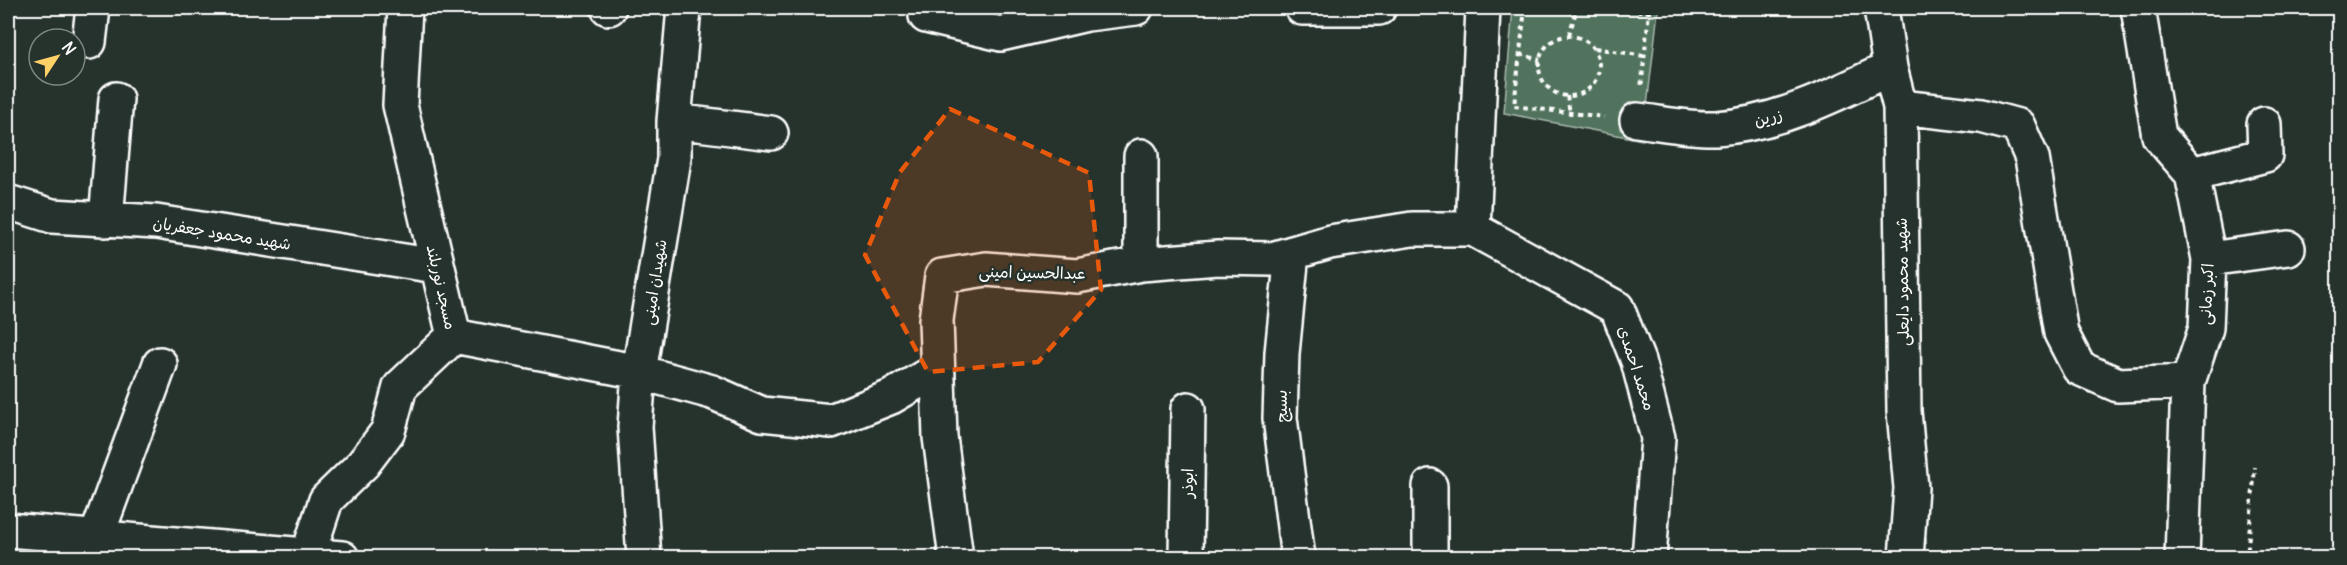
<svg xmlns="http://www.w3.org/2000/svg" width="2347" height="565" viewBox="0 0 2347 565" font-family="Delius,'Playpen Sans Arabic',sans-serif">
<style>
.green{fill:#51735d;stroke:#a8b9ae;stroke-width:1.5}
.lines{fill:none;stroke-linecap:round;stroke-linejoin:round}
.street-casing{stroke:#fff;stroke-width:38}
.secondary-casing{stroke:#fff;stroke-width:38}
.path{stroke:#fff;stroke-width:4;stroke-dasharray:4.5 4.5;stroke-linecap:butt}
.street{stroke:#26332d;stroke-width:33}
.secondary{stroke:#26332d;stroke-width:33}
.marked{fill:#e8590c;fill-opacity:0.2;stroke:#e8590c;stroke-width:4.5;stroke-dasharray:12 8;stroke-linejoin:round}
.labels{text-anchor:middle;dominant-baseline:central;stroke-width:5;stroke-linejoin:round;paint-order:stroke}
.street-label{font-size:16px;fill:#fff;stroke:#26332d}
</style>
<rect width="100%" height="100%" fill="#26332d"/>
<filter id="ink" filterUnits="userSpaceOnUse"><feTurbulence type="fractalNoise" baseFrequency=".0167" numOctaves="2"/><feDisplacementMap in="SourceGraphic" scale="12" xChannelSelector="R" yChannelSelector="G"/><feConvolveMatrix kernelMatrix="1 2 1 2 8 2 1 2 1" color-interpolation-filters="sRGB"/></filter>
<g filter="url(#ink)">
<path class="green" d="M1513,8H1636L1658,11L1643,140L1504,113Z"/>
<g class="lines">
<g class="street-casing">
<path id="street" d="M608,8H609
M1302,8H1379
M1881,8L1890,68L1900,107L1904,411L1911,488L1906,558
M2138,8L2159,136L2192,174L2209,259L2206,328L2188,382L2182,558
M926,16L1001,34L1087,14L1136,8
M89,42L93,8
M1900,107L1981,116L2018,126L2032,158L2061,333L2079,368L2118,385L2188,382
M1637,120C1662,123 1690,129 1716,128C1777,124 1835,95 1890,68
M674,121L771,133
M1141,156V264
M2192,174L2265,155L2264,124
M8,202L52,216L156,222L436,266
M106,220L116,99
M1473,229L1483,8
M1292,253L1282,353L1280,418L1298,558
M2209,259L2288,248
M454,336L639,372L712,392L762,414L831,421L891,397L937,370
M1430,486V558
M96,538L160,364
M308,555L326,500L363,464L388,431L400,387L454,336L400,105L405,8
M644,558L635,427L639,372L674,159V121L684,8
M956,558L940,437L936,320L942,276L986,269L1077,276L1141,264L1218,258L1272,259L1330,242L1412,229H1473L1617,308L1638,361L1658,438L1649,558
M1186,558L1188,409"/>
</g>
<g class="secondary-casing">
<path id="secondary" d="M8,530L342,558"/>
</g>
<path class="path" d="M1525,8L1514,106L1604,117
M1610,8L1649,12L1641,89
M1569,35L1577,8
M1539 66a30 30 0 1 1 60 0a30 30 0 1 1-60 0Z
M1595,48L1644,56
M1520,54L1540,60
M1567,96L1570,113
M2247,558L2255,467"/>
<use href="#street" class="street"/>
<use href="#secondary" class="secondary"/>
</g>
</g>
<path class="marked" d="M950,109L1089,173L1101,290L1038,362L928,372L865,255L900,172Z"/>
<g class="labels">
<g class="street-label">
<text transform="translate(1768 117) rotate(-15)">زرین</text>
<text transform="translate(222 233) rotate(9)">شهید محمود جعفریان</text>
<text transform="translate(1032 272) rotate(1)">عبدالحسین امینی</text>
<text transform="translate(654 282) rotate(-81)">شهیدان امینی</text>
<text transform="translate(1902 282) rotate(-91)">شهید محمود دایعلی</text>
<text transform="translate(442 287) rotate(77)">مسجد نوربلند</text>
<text transform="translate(2206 294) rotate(-87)">اکبر زمانی</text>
<text transform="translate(1637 368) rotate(72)">محمد احمدی</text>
<text transform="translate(1281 406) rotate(-91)">بسیج</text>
<text transform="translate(1187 483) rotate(-89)">ابوذر</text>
</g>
</g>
<rect width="2347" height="565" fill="none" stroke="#26332d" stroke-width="30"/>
<rect x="15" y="15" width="2317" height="535" fill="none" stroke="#fff" stroke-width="2" filter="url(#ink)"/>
<g transform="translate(57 57) rotate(54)"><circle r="28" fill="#26332d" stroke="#7d8581" stroke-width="1.5"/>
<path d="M0-4.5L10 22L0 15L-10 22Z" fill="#ffd166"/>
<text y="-9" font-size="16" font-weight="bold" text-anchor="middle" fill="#ffffff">N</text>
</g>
</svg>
